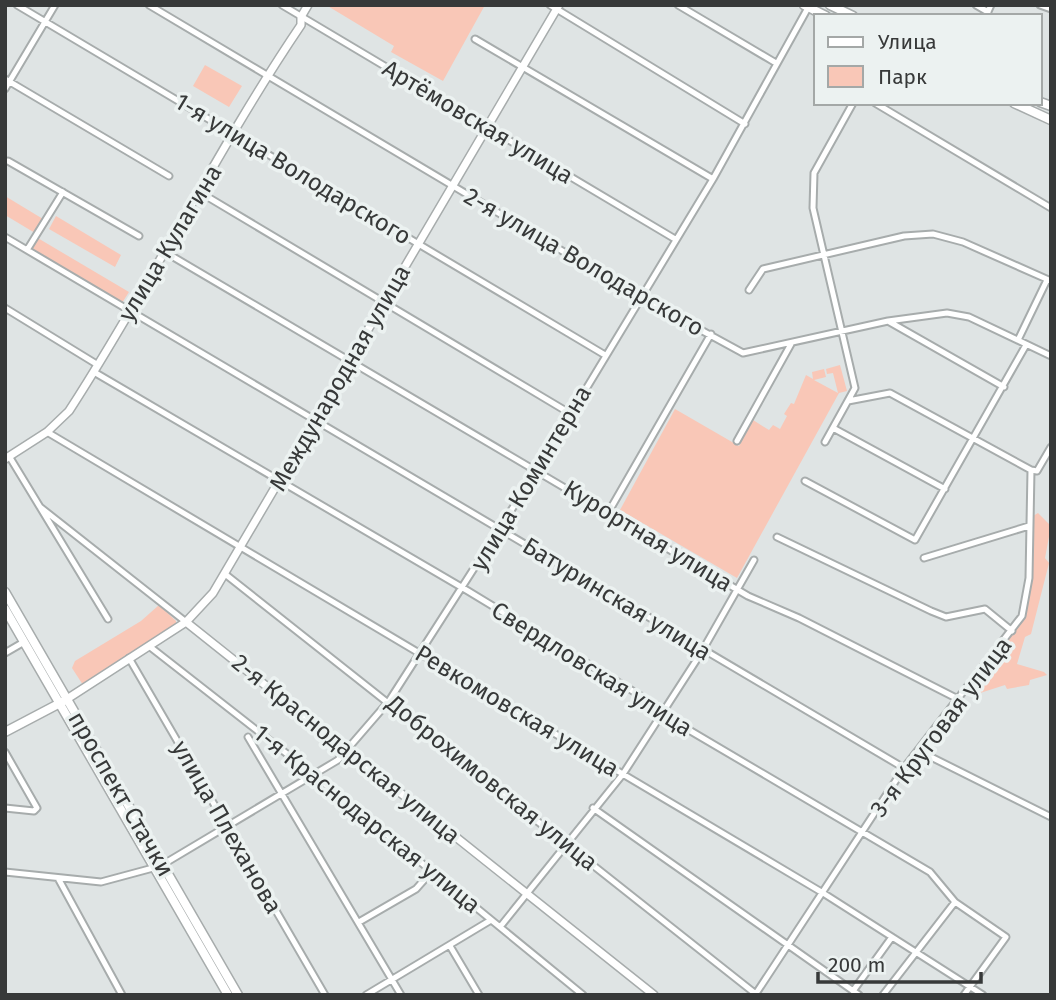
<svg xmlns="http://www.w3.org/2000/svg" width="1056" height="1000" viewBox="0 0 1056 1000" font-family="'Fira Sans',sans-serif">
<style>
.green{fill:#f9c7b7}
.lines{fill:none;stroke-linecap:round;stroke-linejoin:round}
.street-casing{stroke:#a7acac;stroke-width:9}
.secondary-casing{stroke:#a7acac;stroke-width:10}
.primary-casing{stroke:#a7acac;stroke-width:11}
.street{stroke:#fff;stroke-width:5}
.secondary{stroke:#fff;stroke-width:7}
.primary{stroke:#fff;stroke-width:8}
.labels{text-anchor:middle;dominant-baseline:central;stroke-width:7;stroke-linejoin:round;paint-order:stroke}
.street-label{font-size:24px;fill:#373939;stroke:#ecf2f1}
</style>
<rect width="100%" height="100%" fill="#dfe4e4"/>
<path class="green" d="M326,5H485L443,81L391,52L394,46Z
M205,65L242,86L229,107L193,86Z
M5,196L43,219L35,233L5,215Z
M56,216L121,255L115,267L49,229Z
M36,237L129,292L122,303L29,249Z
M840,365L847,391L839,393L737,578L620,510L675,409L739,446L753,420L769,430L773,425L780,429L787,416L784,414L791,403L794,404L806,375L813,379L812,372L824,369L826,377L814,380L838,393L833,373L827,374L826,369Z
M1038,513L1051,526L1045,558L1049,563L1031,634L1025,637L1017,664L1044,672L1047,675L1030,680L1029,685L1007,689L1005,685L977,694L974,686L1026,614L1032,579L1033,516Z
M159,605L176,621V625L83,685L72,668L75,661L141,621Z"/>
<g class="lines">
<g class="street-casing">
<path id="street" d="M17,5L605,355
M149,5L633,293L743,353L888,321L947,313L969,317L1051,356
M282,5L675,239
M550,5L745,124
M678,5L776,63
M976,5L988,12
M1040,5L1051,9
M986,16L991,5
M475,39L713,179
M5,79L169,176
M5,89L55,5
M875,103L1051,208
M8,161L139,236
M201,193L571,414
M5,237L904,768
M27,250L63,192
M165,252L748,596L799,618L958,699
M749,290L763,269L904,236L933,234L963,242L1051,281
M5,308L98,365
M888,321L1004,387
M1018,340L1047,280
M94,372L468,591L664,710L689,730L930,872L955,902L1006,937L964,995
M848,401L890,393L1031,470
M833,428L945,489
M47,432L823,893L983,995
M737,441L791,344
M825,442L855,388L813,208L814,173L853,103
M9,456L108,619
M1031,470L1037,471L1051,447
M805,481L915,540L1026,345
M40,507L186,622
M608,513L711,334
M777,537L931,611L946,617L985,609L1012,631
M924,558L1029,526
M225,574L757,995
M149,646L314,775L583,995
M5,653L24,642
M129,658L325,995
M248,737L401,995
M919,751L1051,817
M5,752L37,808L34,811L5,808
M593,808L859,995
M162,865L338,760L389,701L537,470L713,179L809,6
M5,872L101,882L153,868
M58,878L122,995
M359,922L416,889L432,871
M500,927L623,774L701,653L754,560
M450,946L479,995
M853,991L892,937
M366,995L491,920
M755,995L904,768L1022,616L1029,578L1031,470
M883,995L955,902"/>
</g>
<g class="secondary-casing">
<path id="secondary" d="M5,459L47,432L69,411C151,285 217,149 301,25V17L308,5
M186,622L654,995
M67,699L186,622L213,593L559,5"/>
</g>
<g class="primary-casing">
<path id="primary" d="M804,5L826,16
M830,5L853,16
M1040,102L1051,106
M1014,103L1051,120
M5,592L238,995
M5,609L228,995
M5,732L64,701"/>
</g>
<use href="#street" class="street"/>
<use href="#secondary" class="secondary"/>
<use href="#primary" class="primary"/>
</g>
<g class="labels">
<g class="street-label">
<text transform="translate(478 122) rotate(31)">Артёмовская улица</text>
<text transform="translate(293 169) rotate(31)">1-я улица Володарского</text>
<text transform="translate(170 243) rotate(-59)">улица Кулагина</text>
<text transform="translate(584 262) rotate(30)">2-я улица Володарского</text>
<text transform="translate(340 378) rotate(-60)">Международная улица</text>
<text transform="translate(531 478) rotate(-59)">улица Коминтерна</text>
<text transform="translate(648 536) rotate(31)">Курортная улица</text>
<text transform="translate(617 599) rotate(31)">Батуринская улица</text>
<text transform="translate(592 669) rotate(32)">Свердловская улица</text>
<text transform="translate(517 711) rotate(31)">Ревкомовская улица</text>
<text transform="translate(941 727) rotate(-53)">3-я Круговая улица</text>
<text transform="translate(346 749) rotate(39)">2-я Краснодарская улица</text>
<text transform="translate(492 783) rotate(39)">Доброхимовская улица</text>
<text transform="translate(121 794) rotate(60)">проспект Стачки</text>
<text transform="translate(367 819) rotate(39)">1-я Краснодарская улица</text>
<text transform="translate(227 827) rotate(60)">улица Плеханова</text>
</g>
</g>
<rect width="1056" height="1000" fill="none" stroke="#373939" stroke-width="14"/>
<rect x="814" y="14" width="228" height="91" fill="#ecf2f1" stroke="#a4a8a7" stroke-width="2"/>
<rect x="828" y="37" width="35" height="10" fill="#ffffff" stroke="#a4a8a7" stroke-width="2"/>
<text x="878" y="49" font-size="21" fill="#373939">Улица</text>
<rect x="828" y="66" width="35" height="21" fill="#f9c7b7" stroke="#a4a8a7" stroke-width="2"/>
<text x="878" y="84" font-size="21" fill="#373939">Парк</text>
<path d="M818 972v10h163v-10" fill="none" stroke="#373939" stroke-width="3.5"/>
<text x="828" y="972" font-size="21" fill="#373939" stroke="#ecf2f1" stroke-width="5" paint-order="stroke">200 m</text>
</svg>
